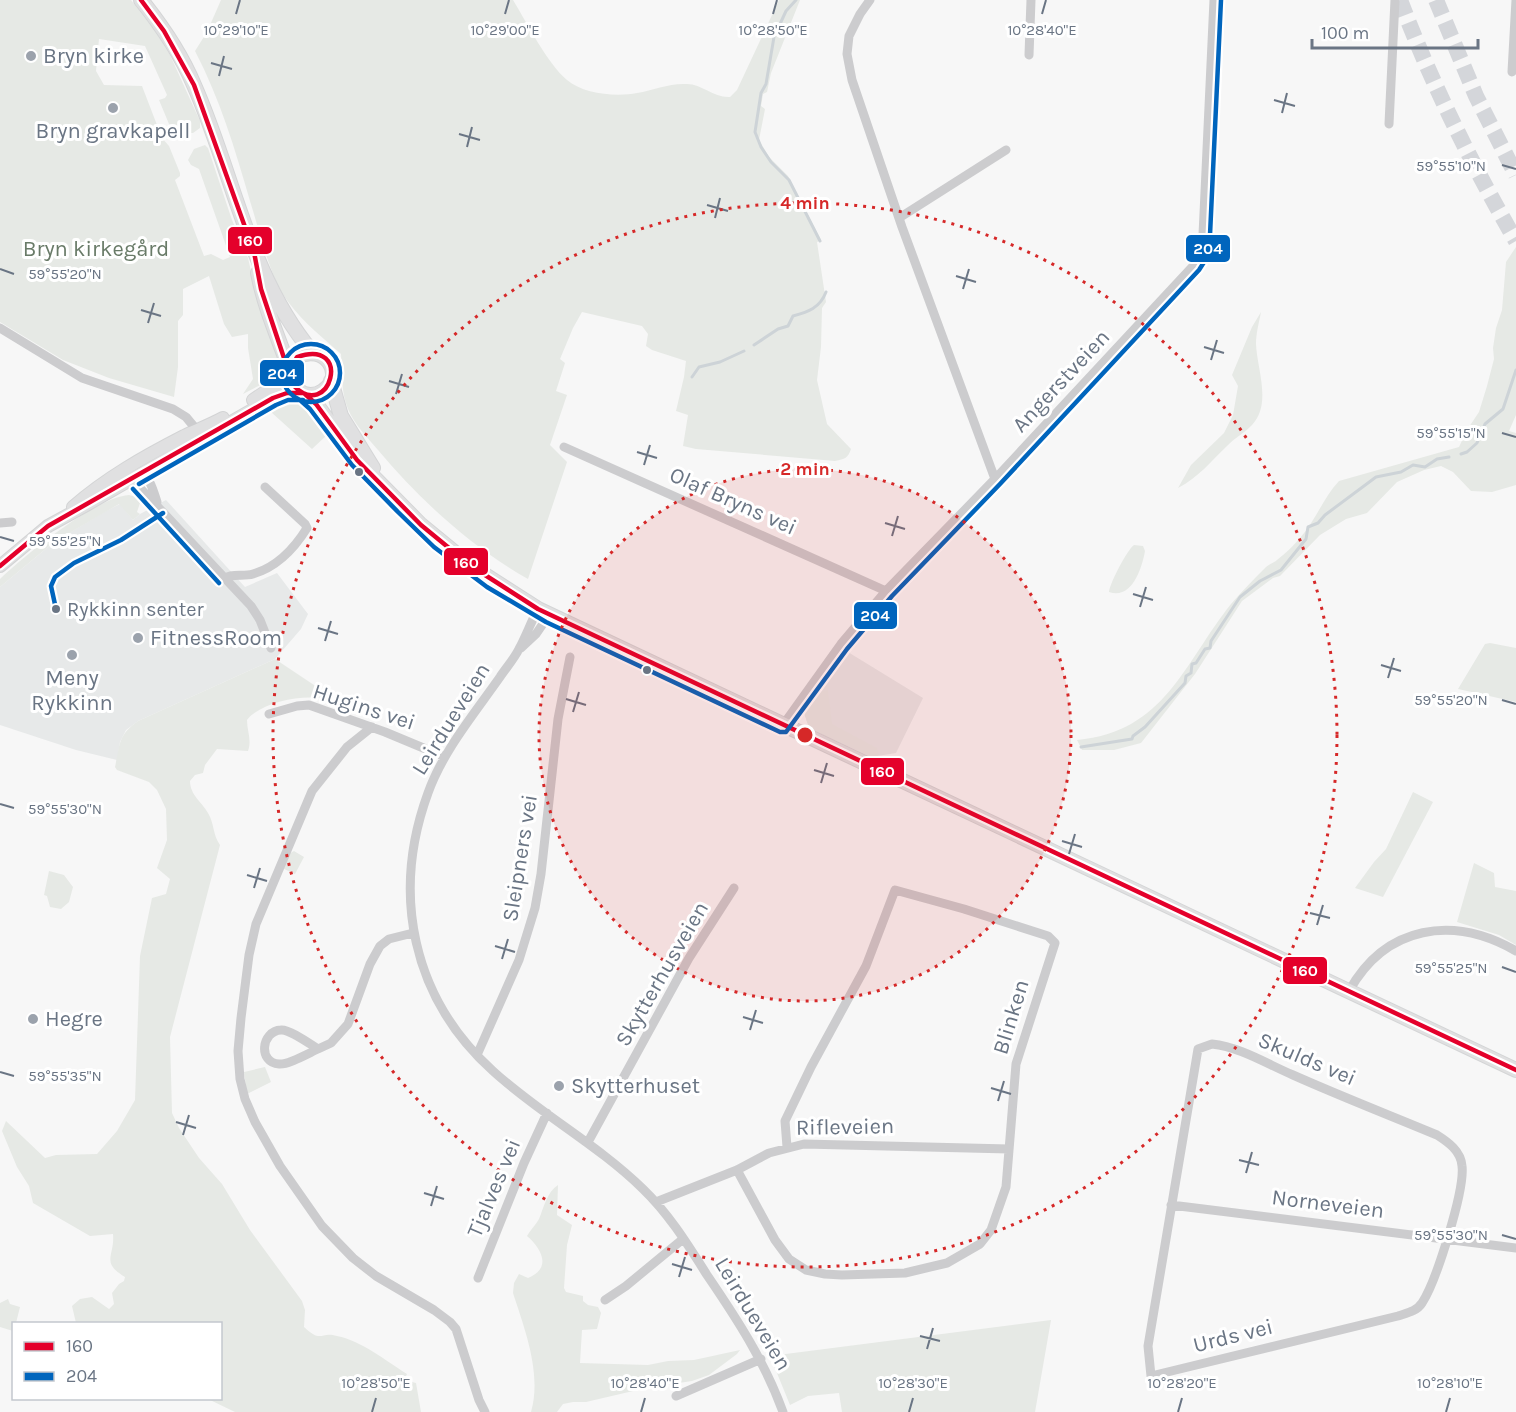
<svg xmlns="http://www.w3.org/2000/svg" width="1516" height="1412" viewBox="0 0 1516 1412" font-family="Karla,sans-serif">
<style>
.built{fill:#e7e9e9}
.green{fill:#e6e9e5}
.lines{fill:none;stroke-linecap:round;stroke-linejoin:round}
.stream{stroke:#cdd3d7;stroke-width:3}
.highway-tunnel{stroke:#d4d6da;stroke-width:16;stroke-dasharray:16 8;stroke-linecap:butt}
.secondary-casing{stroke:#d3d4d5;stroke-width:14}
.primary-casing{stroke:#d4d5d6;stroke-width:16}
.street{stroke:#ccccce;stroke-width:9}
.secondary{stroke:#e0e0e1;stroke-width:12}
.primary{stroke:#e0e0e1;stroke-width:14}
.bus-1-casing{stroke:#fff;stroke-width:9}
.bus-2-casing{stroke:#fff;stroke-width:9}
.bus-1{stroke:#e4002b;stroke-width:4.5}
.bus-2{stroke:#0065bd;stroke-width:4.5}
.ticks{fill:none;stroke:#6a7584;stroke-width:2}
.ring{fill:none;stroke:#d62828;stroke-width:3;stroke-dasharray:3 6}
.poi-dot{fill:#9ba2ac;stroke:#fff;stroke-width:2}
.bus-dot{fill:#6a7584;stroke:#fff;stroke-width:2}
.labels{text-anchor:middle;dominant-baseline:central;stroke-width:6;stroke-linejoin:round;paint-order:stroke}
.bus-label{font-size:20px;fill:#6a7584;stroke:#fff;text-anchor:start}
.poi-label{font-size:22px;fill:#6a7584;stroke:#fff;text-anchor:start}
.park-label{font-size:22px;fill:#697b68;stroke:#fff}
.street-label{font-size:22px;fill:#6a7584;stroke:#fff}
.ticks-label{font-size:15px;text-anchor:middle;fill:#6a7584;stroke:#fff;stroke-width:6;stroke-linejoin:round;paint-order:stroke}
.centre{fill:#d62828;stroke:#fff;stroke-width:3}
.ring-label{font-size:18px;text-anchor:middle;font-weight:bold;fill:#d62828;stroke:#fff;stroke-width:6;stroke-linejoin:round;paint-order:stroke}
.line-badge{stroke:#fff;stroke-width:2}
.badge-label{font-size:16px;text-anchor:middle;font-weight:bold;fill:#fff}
</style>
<rect width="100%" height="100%" fill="#f7f7f7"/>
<path class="built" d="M166,500L245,587L277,573L308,614L301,629L275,659L138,721L126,730L120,742L117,760L76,750L0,725V587L54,542L106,511L120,504L133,520L140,514Z
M843,649L923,698L896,753L871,757L811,729L808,724L804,713L806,704Z"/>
<path class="green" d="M0,0H131L156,32L170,55L200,121V128L193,133H176L169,124L159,100L165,98L167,95L145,46L99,39L96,71L104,85L142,86L162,138L169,146L180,173V176L175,180L204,256L211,254L223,260L230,257L199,169L191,165L188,160L194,149L205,145L208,148L232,220L248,258L256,294L278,360L279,370L269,385L266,382L243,394L253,379L248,348V334L232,337L224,324L209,276L183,289V315L178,321V367L174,397L109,378L63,360L0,322Z
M221,0H513C527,23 547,63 567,80C583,94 616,97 637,93C654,90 669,83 687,84C702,84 714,98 730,97L737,90L779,0H800L771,73L767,92L763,94L761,106L765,109L759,140L769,157L788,176L821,240L817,242L826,302L822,308L821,347L817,380L827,424L851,449C848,458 845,459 835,461L696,449L683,446L688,415L676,411L684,377L686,361L652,350L646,346L648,334L642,326L582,312L573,328L560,359L565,363L556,391L567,395L550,445L567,462L528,579C470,546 421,501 378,450C368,438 354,424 348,409C341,392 342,373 341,354C323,338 304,323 289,303C269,277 260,232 250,201C235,149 220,99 195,51L207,32Z
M1516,247V415L1509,431L1516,433V485L1492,492L1471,491L1453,472L1441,466L1424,470L1397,482L1367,513L1346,519L1320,535L1280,576L1273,578L1242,601L1195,674L1141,743L1114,750H1082L1077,740C1165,732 1184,663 1231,604C1242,591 1254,579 1266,567C1269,564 1274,563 1277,560C1285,554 1294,545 1300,538C1316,520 1323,498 1339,481L1459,447L1467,430L1479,412L1487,386L1494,359L1493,348L1496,328L1502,310L1506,262Z
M1261,312C1259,323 1256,333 1256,344C1257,369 1272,404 1252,425C1245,433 1234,438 1227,446C1210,462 1199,477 1178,488L1191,465L1224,433L1233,415L1238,386L1232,375L1252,327Z
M286,401C314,401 313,417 327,435L312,449L271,412Z
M129,495L136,497L140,503L137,512L140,514L133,520L119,504L54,542L0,587V579C25,555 96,497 129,495Z
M1134,545L1143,546L1145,551C1142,568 1132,600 1109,592C1110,583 1127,550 1134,545Z
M1490,643L1516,648V702L1458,689L1485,644Z
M275,659L332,697L343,701L342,704C334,703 326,700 319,698C298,695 260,703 247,720C247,731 252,740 248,751L217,749L205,765L203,773L195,775L190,781C190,795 202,802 208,813C215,825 212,833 220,845L170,1037L172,1113L179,1128L199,1158L222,1184L250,1230L302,1301L305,1310L304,1327C322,1344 320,1331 337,1336C362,1341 386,1361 407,1374L404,1380L416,1383L421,1412H235L208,1399L220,1398V1324L76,1323L72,1306L80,1299L92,1297L109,1309L114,1304L112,1293L119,1284L124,1281L125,1277C100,1262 115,1256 113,1234L90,1236L33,1203L29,1186L17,1167L2,1131L6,1121L45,1158L56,1155L97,1154L117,1131L135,1100L140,956L152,898L166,894L170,879L157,868L167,840L166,809L157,790L149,782L117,770L115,767C120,744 118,735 138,721Z
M828,690L832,724L877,748L879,754L874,758L811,729C798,711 807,693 828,690Z
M1413,792L1433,802L1383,897L1355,888L1374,862L1386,849Z
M294,851L304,857L295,874L282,868L287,855Z
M1474,863L1494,873L1495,887L1516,891V945L1499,935L1457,922Z
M49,871L64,875L73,887L69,902L61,909L50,907L47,896L44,895Z
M265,1067L271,1082L247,1094L244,1072Z
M558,1185L557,1215L572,1225L567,1245L564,1288L566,1292L583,1296V1301L588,1305L598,1307L601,1313L597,1329L582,1330L580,1363L648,1365L668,1361L694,1360L740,1350L737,1354L709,1375L692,1381L646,1388L586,1402H573L563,1404L557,1412H531C542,1374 525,1330 513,1293L514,1283L519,1274L528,1278C552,1268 542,1249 527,1236C530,1230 536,1225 539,1219C544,1207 547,1192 558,1185Z
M8,1299L10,1304L20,1307L16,1323L14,1324L13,1331L0,1327V1303Z
M1051,1320L1035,1412H842L839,1393L808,1396L790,1405L770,1356Z"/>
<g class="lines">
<path class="stream" d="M796,0L786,11L774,37L766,84L761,93L755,132L761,147L771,162L789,180L820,241
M754,345L778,329L788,326L793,316C808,312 820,308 826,292
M692,377L699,367L720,362L744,351
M1461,454L1467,452L1477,443L1485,424L1503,409L1516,370
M1081,747L1132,739L1133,736L1145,727L1185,683L1186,676L1191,673L1192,664L1196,663L1205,649L1210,648L1211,641L1240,597L1260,581L1281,570L1306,539L1308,527L1318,523L1325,515L1376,477L1401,472L1413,465L1425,467L1437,459L1449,457"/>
<path class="highway-tunnel" d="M1400,0C1432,84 1471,163 1516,241
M1436,0L1476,96L1516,175"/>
<g class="secondary-casing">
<path id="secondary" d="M253,400L280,382L289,373
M73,507C106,478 145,456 184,436C197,430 210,425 223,418
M0,566L48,526L88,504L273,398L287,393H303"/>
</g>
<g class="primary-casing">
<path id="primary" d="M141,0C162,26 181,54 194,85C234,175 248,275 312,352
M258,273C264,305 277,335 288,365C291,374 289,384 298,390C305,397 316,396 323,391C347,375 324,342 297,357L290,370
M331,381L341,416L373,468
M305,394L316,404L357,460L421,525L471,566L538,609L1516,1070"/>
</g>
<path class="street" d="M870,0L860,14L849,36L847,54L852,80L902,227L995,479
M1029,55L1031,0
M1512,72L1516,0
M1389,124L1395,0
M899,218L1006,150
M0,328L82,378L173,409L186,417L201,435
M564,447L886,591
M132,465L135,477L141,489L251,606L260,620L271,648
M139,470C150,477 153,490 157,502
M0,523L12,522
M225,578C233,573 243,577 253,574C277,567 294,549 307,528L305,524L265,487
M538,609C531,622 526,636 519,649C514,659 506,668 500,677C474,714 443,751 428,793C391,894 412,998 493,1071C540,1114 597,1144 643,1189C669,1214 688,1245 707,1275C737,1319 765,1362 783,1412
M521,648L536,634L549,615
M269,714L297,706L309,705L385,732L445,757
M783,725L841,644L886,591L995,479L1194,265L1199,257L1203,235L1214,0
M372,727L347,747L312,791L256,924L249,955L241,1018L238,1051L240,1079L245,1099L255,1122L280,1166L322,1226L353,1258L376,1276L434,1310L450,1322L456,1329L479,1400L485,1412
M1349,991C1386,925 1453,915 1516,951
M1212,1044C1240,1047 1267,1064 1293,1075C1340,1096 1389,1115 1437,1135C1448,1142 1461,1151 1462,1166C1465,1190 1436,1282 1422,1303C1417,1311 1407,1313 1398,1316L1151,1376L1148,1346L1198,1049Z
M318,1049C309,1053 288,1065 279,1064C258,1063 261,1031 281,1030C289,1029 310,1044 318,1049L331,1043L348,1024L370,964L380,946L389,939L413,933
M477,1055L519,960L535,908L541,874L558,719L570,657
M588,1142L689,958L734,888
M737,1170L775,1240L789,1259L806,1270L825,1274L842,1275L905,1273L947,1263L980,1244L991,1230L1006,1187L1016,1064L1055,943L1048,936L964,909L895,890L866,966L811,1067L785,1121L787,1147
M656,1202L737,1170L769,1153L804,1144L1009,1149
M1171,1205L1516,1248
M478,1278L524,1163L547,1113
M605,1300L626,1286L683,1239
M676,1396L761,1359"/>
<use href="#secondary" class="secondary"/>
<use href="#primary" class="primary"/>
<g class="bus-1-casing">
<path id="bus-1" d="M141,0L164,31L194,85L254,252L261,289L293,385C330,424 354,337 297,357L290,370
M305,394L316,404L357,460L421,525L471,566L538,609L1516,1070
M0,566L48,526L273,398L287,393H303"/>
</g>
<g class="bus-2-casing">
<path id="bus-2" d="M282 373a29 29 0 1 1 58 0a29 29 0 1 1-58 0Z
M300,400L310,409L352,465L398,512L434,547L487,587L546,622L780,732H786L847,649L892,596L1000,484L1199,270L1206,259L1210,235L1221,0
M139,484L276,405L288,400H303
M133,489L219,583
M56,609L51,586L55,577L74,563L121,540L163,513"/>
</g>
<use href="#bus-1" class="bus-1"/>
<use href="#bus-2" class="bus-2"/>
</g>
<path class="ticks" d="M236,14L240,0M505,14L509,0M773,14L777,0M1042,14L1046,0M211,63L232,69M219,76L224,56M1274,100L1295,106M1282,113L1287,93M459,134L480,140M467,147L472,127M1502,165L1516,169M707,205L728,211M715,218L720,198M0,269L14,274M956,276L976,282M963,289L969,269M141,310L161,316M148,323L154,303M1204,347L1224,353M1211,360L1217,340M389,381L409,387M396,394L402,374M1502,433L1516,437M637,452L657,458M644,465L650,445M885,523L905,529M892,536L898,516M0,537L14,541M1133,594L1153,600M1140,607L1146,587M318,628L338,634M325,641L331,621M1381,665L1401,671M1388,678L1394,658M566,699L586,705M1502,700L1516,704M573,712L579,692M814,770L834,776M821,783L827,763M0,804L14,808M1062,841L1082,847M1069,854L1075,834M247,875L267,881M254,888L260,868M1310,913L1330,918M1317,925L1323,905M495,946L515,952M502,959L508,939M1502,967L1516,972M743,1017L763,1023M750,1030L756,1010M0,1072L14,1076M991,1088L1011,1094M998,1101L1004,1081M176,1122L196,1128M183,1135L189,1115M1239,1160L1259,1165M1246,1173L1252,1152M424,1193L444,1199M431,1206L437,1186M1502,1235L1516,1239M672,1264L692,1270M679,1277L685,1257M920,1336L940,1341M927,1349L933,1328M372,1412L376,1398M641,1412L645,1398M909,1412L913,1398M1178,1412L1182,1398M1446,1412L1450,1398"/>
<circle cx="805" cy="735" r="266" fill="#d62828" fill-opacity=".12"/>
<g class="ring">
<circle cx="805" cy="735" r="266"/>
<circle cx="805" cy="735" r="532"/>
</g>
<g class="poi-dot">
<circle cx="31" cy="56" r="6"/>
<circle cx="113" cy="108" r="6"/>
<circle cx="138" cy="638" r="6"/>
<circle cx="72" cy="655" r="6"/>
<circle cx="33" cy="1019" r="6"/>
<circle cx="559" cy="1086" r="6"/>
</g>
<g class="bus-dot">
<circle cx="359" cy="472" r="5"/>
<circle cx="56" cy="609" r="5"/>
<circle cx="647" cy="670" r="5"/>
</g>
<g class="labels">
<g class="bus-label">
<text x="67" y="609">Rykkinn senter</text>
</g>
<g class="poi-label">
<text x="43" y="56">Bryn kirke</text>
<text x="113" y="131" text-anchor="middle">Bryn gravkapell</text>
<text x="150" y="638">FitnessRoom</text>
<text x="72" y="678" text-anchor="middle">Meny<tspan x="72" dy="25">Rykkinn</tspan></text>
<text x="45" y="1019">Hegre</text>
<text x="571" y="1086">Skytterhuset</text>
</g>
<g class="park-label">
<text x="96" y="249">Bryn kirkegård</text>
</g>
<g class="street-label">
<text transform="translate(1061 381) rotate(-47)">Angerstveien</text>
<text transform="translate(733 501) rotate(24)">Olaf Bryns vei</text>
<text transform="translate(364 707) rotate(18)">Hugins vei</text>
<text transform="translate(451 719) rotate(-58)">Leirdueveien</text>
<text transform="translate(520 858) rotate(-81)">Sleipners vei</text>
<text transform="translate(662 974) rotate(-60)">Skytterhusveien</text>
<text transform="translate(1011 1017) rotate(-73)">Blinken</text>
<text transform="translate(1307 1059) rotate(23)">Skulds vei</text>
<text transform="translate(845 1127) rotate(-1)">Rifleveien</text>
<text transform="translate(494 1188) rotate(-67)">Tjalves vei</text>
<text transform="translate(1328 1204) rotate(7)">Norneveien</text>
<text transform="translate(753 1314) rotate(59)">Leirdueveien</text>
<text transform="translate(1233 1336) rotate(-14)">Urds vei</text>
</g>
</g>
<g class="ticks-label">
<text x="236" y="35">10°29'10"E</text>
<text x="505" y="35">10°29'00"E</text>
<text x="773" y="35">10°28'50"E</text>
<text x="1042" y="35">10°28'40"E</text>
<text x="1451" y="171">59°55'10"N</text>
<text x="65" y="279">59°55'20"N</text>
<text x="1451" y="438">59°55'15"N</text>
<text x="65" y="546">59°55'25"N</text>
<text x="1451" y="705">59°55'20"N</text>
<text x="65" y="814">59°55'30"N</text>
<text x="1451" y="973">59°55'25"N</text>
<text x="65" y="1081">59°55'35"N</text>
<text x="1451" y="1240">59°55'30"N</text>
<text x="376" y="1388">10°28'50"E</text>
<text x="645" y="1388">10°28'40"E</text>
<text x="913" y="1388">10°28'30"E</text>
<text x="1182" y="1388">10°28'20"E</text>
<text x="1450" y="1388">10°28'10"E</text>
</g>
<circle cx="805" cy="735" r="9" class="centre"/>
<g class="ring-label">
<text x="805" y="209">4 min</text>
<text x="805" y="475">2 min</text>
</g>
<g class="line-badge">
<rect x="227" y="226" width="46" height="29" rx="6" fill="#e4002b"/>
<rect x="1185" y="234" width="46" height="29" rx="6" fill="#0065bd"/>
<rect x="259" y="359" width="46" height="28" rx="6" fill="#0065bd"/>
<rect x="443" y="547" width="46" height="29" rx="6" fill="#e4002b"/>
<rect x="853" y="601" width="45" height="29" rx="6" fill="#0065bd"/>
<rect x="860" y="757" width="45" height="29" rx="6" fill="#e4002b"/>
<rect x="1282" y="956" width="46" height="29" rx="6" fill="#e4002b"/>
</g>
<g class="badge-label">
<text x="250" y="246">160</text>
<text x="1208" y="254">204</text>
<text x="282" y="379">204</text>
<text x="466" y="568">160</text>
<text x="875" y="621">204</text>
<text x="882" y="777">160</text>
<text x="1305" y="976">160</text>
</g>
<rect x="12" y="1322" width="210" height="78" fill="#ffffff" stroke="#c3c8ce" stroke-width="1.5"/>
<rect x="24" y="1342" width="30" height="9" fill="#e4002b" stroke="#c3c8ce" stroke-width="1.5"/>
<text x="66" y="1352" font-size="18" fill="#6a7584">160</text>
<rect x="24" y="1372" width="30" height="9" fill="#0065bd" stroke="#c3c8ce" stroke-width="1.5"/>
<text x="66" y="1382" font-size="18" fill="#6a7584">204</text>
<path d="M1312 39v9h166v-9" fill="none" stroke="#6a7584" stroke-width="3"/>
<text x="1321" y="39" font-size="18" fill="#6a7584" stroke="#ffffff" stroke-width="4.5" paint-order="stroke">100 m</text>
</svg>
